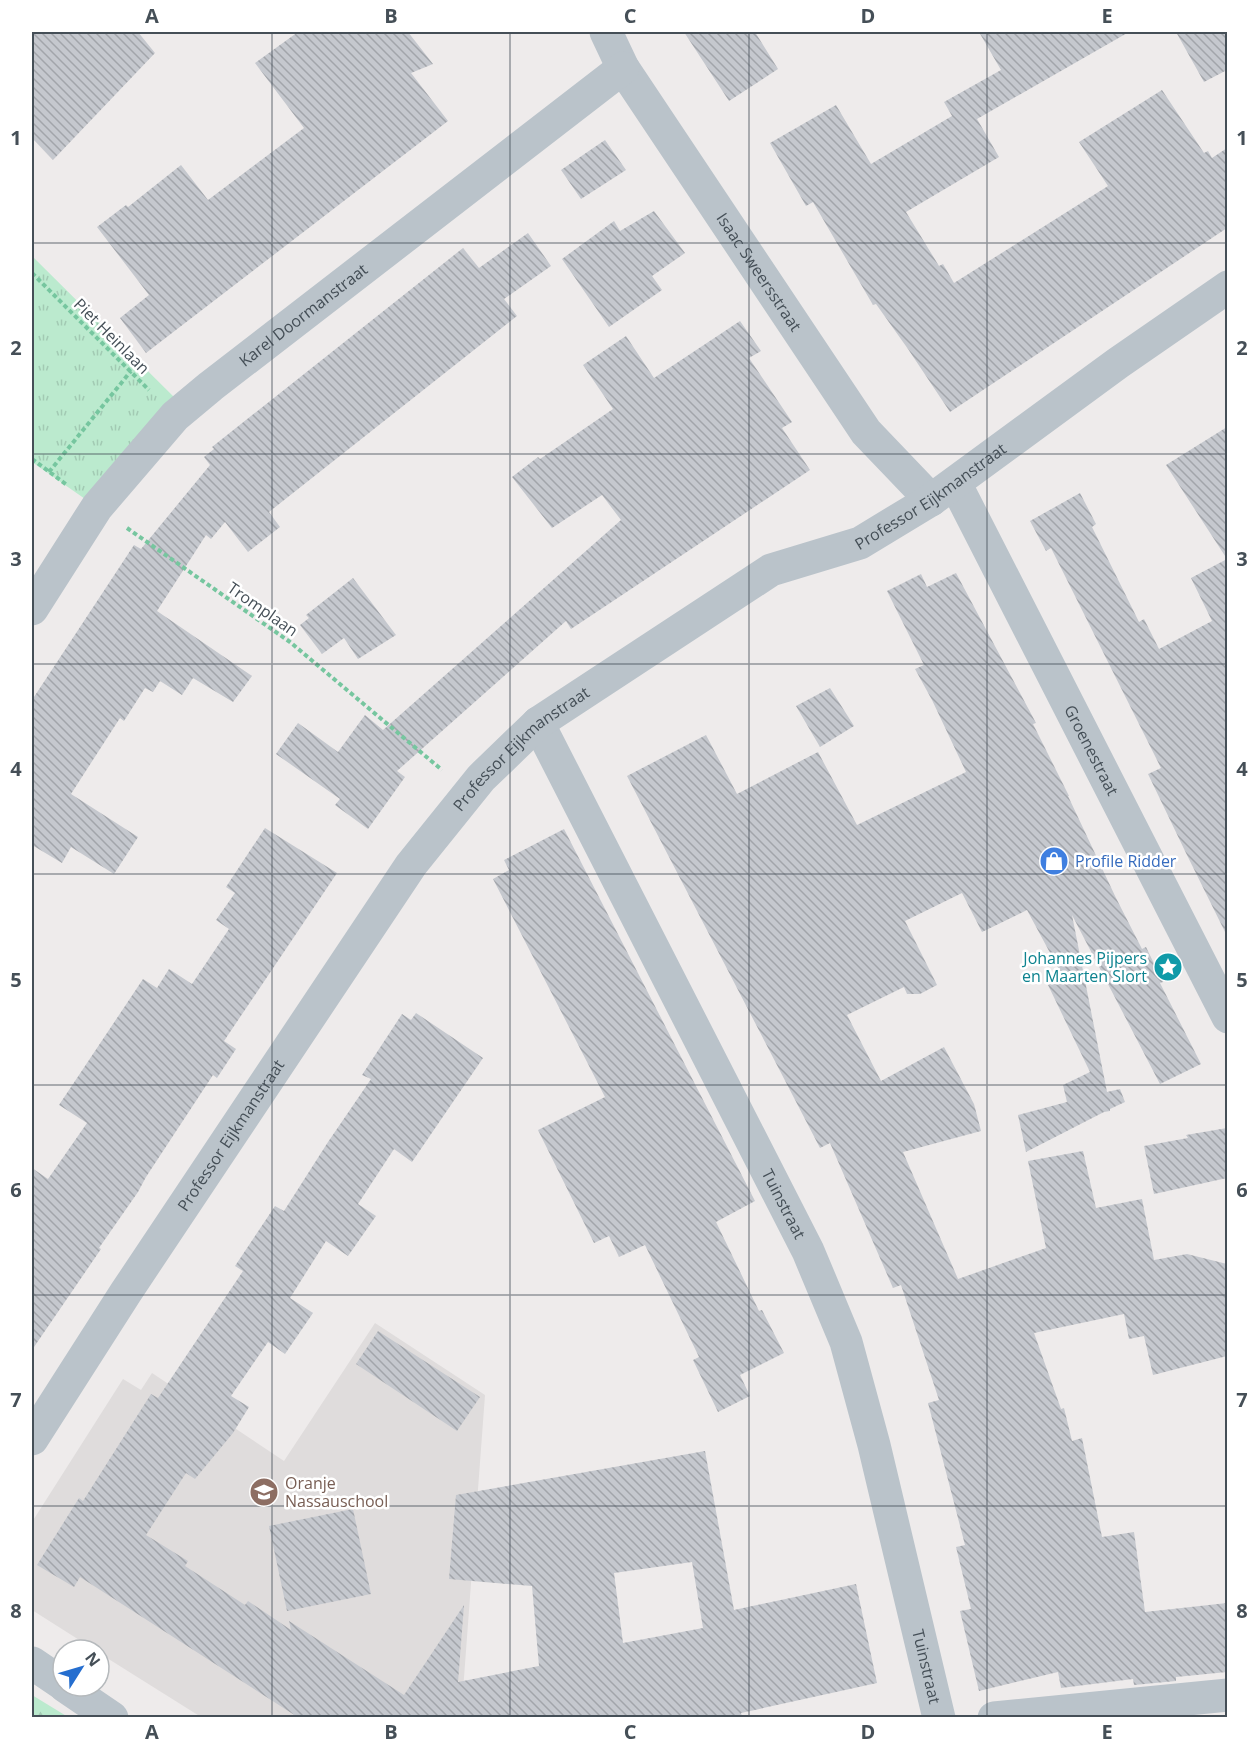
<svg xmlns="http://www.w3.org/2000/svg" width="1259" height="1749" viewBox="0 0 1259 1749" font-family="'Open Sans',sans-serif">
<style>
.education{fill:#dfdcdc}
.grass{fill:url(#grass-tufts)}
.forest{fill:url(#forest-firs)}
.building{fill:url(#building-back-hatch);fill-rule:evenodd}
.lines{fill:none;stroke-linecap:round;stroke-linejoin:round}
.path{stroke:#76c69f;stroke-width:4;stroke-dasharray:4.5 3;stroke-linecap:butt}
.minor{stroke:#bac3ca;stroke-width:33}
.grid{fill:none;stroke:#454f57;stroke-width:1.5;stroke-opacity:0.55}
.labels{text-anchor:middle;dominant-baseline:central;stroke-width:5;stroke-linejoin:round;paint-order:stroke}
.street-label{font-size:16px;fill:#454f57;stroke:#fff}
.shop-label{font-size:16px;fill:#366cbe;stroke:#fff;text-anchor:start}
.culture-label{font-size:16px;fill:#0d838f;stroke:#fff;text-anchor:end}
.education-label{font-size:16px;fill:#785e54;stroke:#fff;text-anchor:start}
.neatline{fill:none;stroke:#454f57;stroke-width:2}
.grid-label{font-size:20px;text-anchor:middle;font-weight:bold;fill:#454f57}
</style>
<defs>
<pattern id="grass-tufts" width="24" height="20" patternUnits="userSpaceOnUse" patternTransform="scale(1.5)"><rect width="24" height="20" fill="#bbeace"/><path d="M3 7l-1-3M5 7V3M7 7l1-3M15 17l-1-3M17 17v-4M19 17l1-3" fill="none" stroke="#a2cab3"/></pattern>
<pattern id="forest-firs" width="22" height="20" patternUnits="userSpaceOnUse" patternTransform="scale(1.5)"><rect width="22" height="20" fill="#bbeace"/><path d="M5 1l3.5 6h-7zM16 11l3.5 6h-7z" fill="#a2cab3"/></pattern>
<pattern id="building-back-hatch" width="6" height="6" patternUnits="userSpaceOnUse" patternTransform="scale(1.5)"><rect width="6" height="6" fill="#c5c8ce"/><path d="M-1 5l2 2M0 0l6 6M5-1l2 2" fill="none" stroke="#a2a5aa"/></pattern>
</defs>
<rect width="100%" height="100%" fill="#eeebeb"/>
<path class="education" d="M375,1323L485,1395L461,1718L201,1717L99,1653V1650H95L32,1610V1522L123,1379L141,1390L152,1373L284,1461Z"/>
<path class="grass" d="M32,256L179,402L88,501L32,462Z"/>
<path class="forest" d="M32,1695L68,1717H32Z"/>
<path class="building" d="M32,32H138L155,53L53,160L32,138Z
M298,32H408L433,64L411,73L448,121L146,353L120,318L149,295L97,227L126,205L128,207L181,165L208,200L304,128L255,63Z
M684,32H755L778,69L729,101Z
M979,32H1129L977,119L999,157L906,212L939,266L943,264L954,283L1108,186L1079,142L1162,90L1204,153L1208,151L1212,158L1227,148V228L950,412L908,349L876,304L873,305L813,202L806,206L770,143L836,105L871,164L952,116L944,102L1001,70Z
M1176,32H1227V70L1204,82Z
M605,140L626,170L581,199L561,170Z
M654,211L685,253L652,276L662,290L609,327L562,259L614,221L620,231Z
M528,233L551,266L504,299L517,316L269,512L280,527L248,552L225,522L211,539L206,535L157,611L252,676L233,702L193,678L182,695L160,681L153,692L145,688L124,721L120,718L71,794L138,837L114,874L71,847L62,863L32,845V700L134,545L141,549L210,465L204,457L214,449L212,447L463,248L479,268Z
M740,321L761,351L749,358L792,422L782,428L810,470L571,629L566,621L397,771L405,777L368,829L335,805L340,799L276,754L298,723L338,752L365,715L383,730L621,520L602,495L552,528L512,477L538,457L540,459L613,409L583,365L626,336L654,378Z
M1227,427V936L1185,851L1148,774L1161,768L1051,548L1046,551L1030,521L1080,493L1096,524L1092,527L1139,622L1144,619L1159,649L1212,621L1191,578L1227,559L1166,465Z
M956,573L1036,723L1033,724L1069,796H1068L1116,898L1142,949L1146,947L1163,982L1160,983L1201,1064L1160,1084L1072,915L1107,1092L1120,1089L1125,1102L1110,1109V1111L1104,1112L1026,1152L1018,1115L1067,1102L1063,1085L1090,1072L1048,985L1063,977L1027,910L982,932L962,893L905,921L937,985L920,994H907L904,987L847,1015L881,1081L944,1047L974,1104L981,1131L903,1152L958,1279L1046,1248L1028,1161L1083,1151L1096,1208L1142,1199L1154,1260L1187,1254L1227,1264V1356L1153,1375L1144,1336L1129,1339L1124,1314L1034,1333L1061,1409L1064,1408L1072,1441L1082,1438L1102,1537L1134,1532L1145,1612L1227,1603V1672L1176,1677V1681L1134,1685L1133,1679L1061,1688L1058,1672L979,1691L960,1611L971,1609L956,1547L965,1545L928,1403L939,1400L901,1285L893,1288L830,1143L820,1148L627,776L706,735L737,794L818,752L857,825L966,772L932,700L915,669L924,665L887,591L921,574L927,587Z
M353,578L396,635L358,659L344,638L322,654L300,625L309,618L306,615Z
M830,688L854,726L820,747L796,706Z
M265,828L337,873L224,1041L236,1049L217,1078L213,1075L146,1177L138,1192L99,1248L101,1249L32,1350V1168L48,1179L87,1123L59,1105L143,979L157,988L169,969L192,984L229,929L216,920L235,893L226,887Z
M564,829L755,1201L716,1222L759,1311L762,1310L784,1353L740,1375L750,1396L718,1412L693,1360L699,1357L645,1245L619,1257L609,1236L594,1243L538,1130L605,1097L493,879L509,870L504,860Z
M416,1013L483,1058L412,1162L394,1149L358,1204L376,1216L348,1256L326,1241L290,1298L313,1313L285,1354L268,1342L231,1396L249,1407L233,1433L195,1479L186,1473L146,1535L188,1561L185,1566L245,1605L248,1601L291,1630L289,1621L404,1695L464,1605L458,1682L539,1666L532,1586L449,1579L456,1495L705,1451L734,1610L856,1584L877,1683L741,1713L742,1718H299L80,1577L74,1587L37,1565L79,1498L83,1501L151,1394L158,1398L243,1271L235,1266L275,1206L284,1211L328,1142L371,1079L362,1075L402,1014L411,1020ZM692,1562L703,1628L623,1643L614,1573Z
M1227,1128V1178L1154,1194L1144,1146L1188,1138L1186,1135Z
M378,1331L480,1397L457,1431L356,1364Z
M353,1509L371,1594L287,1611L269,1526Z"/>
<g class="lines">
<path class="path" d="M32,273L149,390
M32,459L67,485
M49,472L131,371
M127,528L290,642L442,770"/>
<g class="minor">
<path id="s1" d="M606,32L623,68L866,432L931,500"/>
<path id="s2" d="M955,483L1228,1017"/>
<path id="s3" d="M32,609L97,507L175,416L211,386L623,68"/>
<path id="s4" d="M538,723L808,1251L846,1342L874,1445L939,1718"/>
<path id="s5" d="M32,1439L126,1292L411,865L481,778L538,723L771,570L860,543L931,500L1118,363L1228,287"/>
<path d="M32,1663L63,1684"/>
<path d="M65,1686L112,1718"/>
<path d="M994,1718L1228,1695"/>
</g>
</g>
<path class="grid" d="M272,32V1718M510,32V1718M749,32V1718M987,32V1718M32,243H1228M32,454H1228M32,664H1228M32,874H1228M32,1085H1228M32,1295H1228M32,1506H1228"/>
<defs>
<g id="shop-disc" transform="scale(1.5)"><circle r="9.5" fill="#3f7fe0" stroke="#fff"/><path d="M-5-2.5h2.3a2.7 3.5 0 0 1 5.4 0H5L5.5 6h-11ZM-1.5-2.5h3a1.5 2.3 0 0 0-3 0Z" fill="#fff"/></g>
<g id="sight-disc" transform="scale(1.5)"><circle r="9.5" fill="#0f9aa8" stroke="#fff"/><path d="M0-6L1.8-2.2L6-1.7L2.9 1.2L3.7 5.4L0 3.3L-3.7 5.4L-2.9 1.2L-6-1.7L-1.8-2.2Z" fill="#fff"/></g>
<g id="school-disc" transform="scale(1.5)"><circle r="9.5" fill="#8d6e63" stroke="#fff"/><path d="M0-5L7-2L0 1L-7-2ZM-4 1L0 2.5L4 1V4Q0 6-4 4Z" fill="#fff"/></g>
</defs>
<g fill-rule="evenodd">
<use href="#shop-disc" x="1054" y="861"/>
<use href="#sight-disc" x="1168" y="967"/>
<use href="#school-disc" x="264" y="1492"/>
</g>
<g class="labels">
<g class="street-label">
<text stroke="none"><textPath href="#s1" startOffset="285">Isaac Sweersstraat</textPath></text>
<text stroke="none"><textPath href="#s3" startOffset="404">Karel Doormanstraat</textPath></text>
<text transform="translate(112 336) rotate(45)">Piet Heinlaan</text>
<text stroke="none"><textPath href="#s5" startOffset="1335">Professor Eijkmanstraat</textPath></text>
<text transform="translate(263 609) rotate(35)">Tromplaan</text>
<text stroke="none"><textPath href="#s2" startOffset="300">Groenestraat</textPath></text>
<text stroke="none"><textPath href="#s5" startOffset="849">Professor Eijkmanstraat</textPath></text>
<text stroke="none"><textPath href="#s5" startOffset="363">Professor Eijkmanstraat</textPath></text>
<text stroke="none"><textPath href="#s4" startOffset="540">Tuinstraat</textPath></text>
<text stroke="none"><textPath href="#s4" startOffset="1026">Tuinstraat</textPath></text>
</g>
<g class="shop-label">
<text x="1075" y="861">Profile Ridder</text>
</g>
<g class="culture-label">
<text x="1147" y="958">Johannes Pijpers<tspan x="1147" dy="18">en Maarten Slort</tspan></text>
</g>
<g class="education-label">
<text x="285" y="1483">Oranje<tspan x="285" dy="18">Nassauschool</tspan></text>
</g>
</g>
<rect width="1259" height="1749" fill="none" stroke="#ffffff" stroke-width="66"/>
<g transform="translate(81 1668) rotate(53)"><circle r="28" fill="#ffffff" stroke="#b5b9bc" stroke-width="1.5"/>
<path d="M0-4.5L10 22L0 15L-10 22Z" fill="#256ecf"/>
<text y="-9" font-size="16" font-weight="bold" text-anchor="middle" fill="#454f57">N</text>
</g>
<rect x="33" y="33" width="1193" height="1683" class="neatline"/>
<g class="grid-label">
<text x="152" y="23">A</text>
<text x="391" y="23">B</text>
<text x="630" y="23">C</text>
<text x="868" y="23">D</text>
<text x="1107" y="23">E</text>
<text x="16" y="145">1</text>
<text x="1242" y="145">1</text>
<text x="16" y="355">2</text>
<text x="1242" y="355">2</text>
<text x="16" y="566">3</text>
<text x="1242" y="566">3</text>
<text x="16" y="776">4</text>
<text x="1242" y="776">4</text>
<text x="16" y="987">5</text>
<text x="1242" y="987">5</text>
<text x="16" y="1197">6</text>
<text x="1242" y="1197">6</text>
<text x="16" y="1407">7</text>
<text x="1242" y="1407">7</text>
<text x="16" y="1618">8</text>
<text x="1242" y="1618">8</text>
<text x="152" y="1739">A</text>
<text x="391" y="1739">B</text>
<text x="630" y="1739">C</text>
<text x="868" y="1739">D</text>
<text x="1107" y="1739">E</text>
</g>
</svg>
